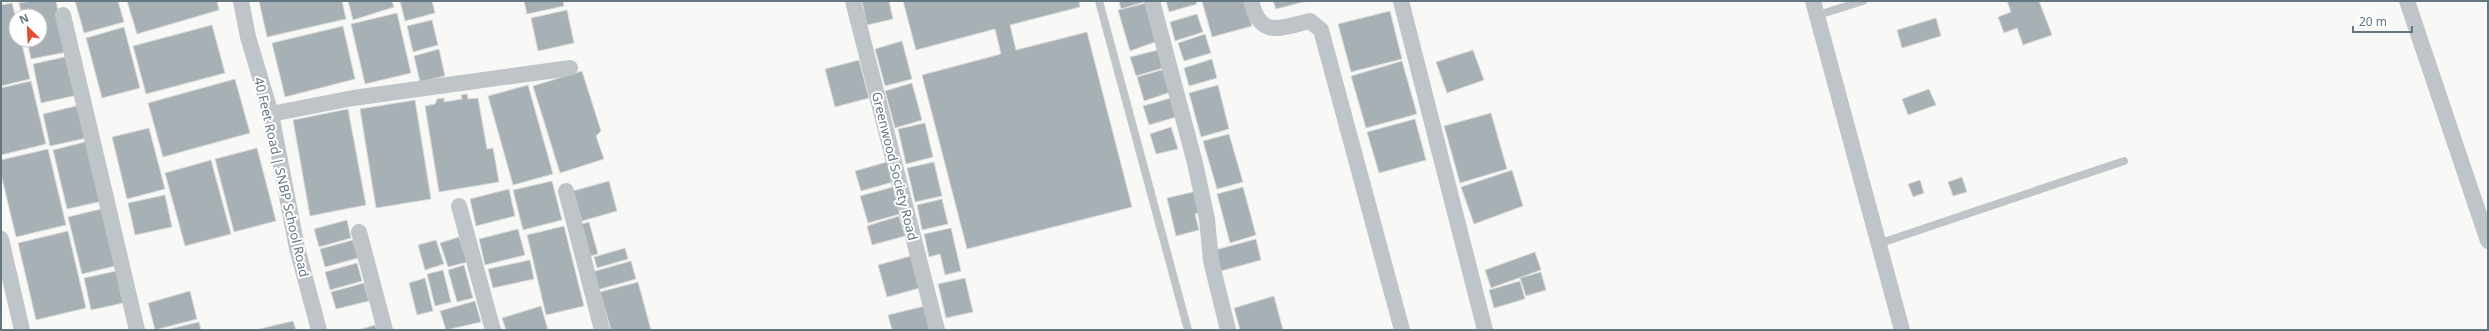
<svg xmlns="http://www.w3.org/2000/svg" width="2489" height="331" viewBox="0 0 2489 331" font-family="'Noto Sans',sans-serif">
<style>
.building{fill:#a6b0b5;stroke:#dadad8}
.lines{fill:none;stroke-linecap:round;stroke-linejoin:round}
.lane{stroke:#bfc4c8;stroke-width:8}
.street{stroke:#bfc4c8;stroke-width:16}
.labels{text-anchor:middle;dominant-baseline:central;stroke-width:4;stroke-linejoin:round;paint-order:stroke}
.street-label{font-size:13px;fill:#647680;stroke:#fff}
</style>
<rect width="100%" height="100%" fill="#f8f8f6"/>
<path class="building" d="M31,1H56L67,52L31,59L27,40H40V16H22L19,3Z
M75,1H118L124,22L84,33Z
M127,1H217L219,10L137,34Z
M259,1H342L346,19L267,37Z
M348,1H392L394,7L353,20Z
M400,1H432L435,13L405,21Z
M524,1H563L564,6L527,14Z
M862,1H889L893,19L867,25Z
M903,1H1079L1080,7L1010,25L1016,50L1087,32L1132,207L967,249L922,75L1001,54L995,29L916,50Z
M1119,1H1147L1121,9Z
M1166,1H1196L1197,4L1169,12Z
M1202,1H1245L1252,26L1212,37Z
M1273,1H1307L1276,9Z
M2007,1H2039L2052,35L2023,45L2017,28L2004,33L1998,17L2011,12Z
M12,3L16,18V40H21L30,79L1,86V5Z
M1146,3L1158,41L1130,51L1118,10Z
M567,10L574,43L538,51L531,18Z
M1390,11L1402,59L1351,72L1338,24Z
M397,13L411,73L365,84L351,24Z
M1197,14L1203,32L1175,41L1170,22Z
M1936,18L1941,36L1902,48L1897,30Z
M432,20L438,45L413,52L407,26Z
M212,25L225,73L146,94L133,46Z
M343,26L355,79L285,97L272,43Z
M124,27L140,88L102,98L86,38Z
M1205,34L1211,53L1184,61L1178,43Z
M902,41L912,79L885,86L875,49Z
M439,49L445,76L420,82L414,56Z
M1158,50L1163,68L1136,76L1130,57Z
M1473,50L1484,80L1447,93L1436,62Z
M69,56L78,95L41,103L33,64Z
M1212,59L1217,78L1189,86L1184,68Z
M859,60L869,98L835,107L825,69Z
M1402,61L1417,114L1366,128L1351,76Z
M1165,69L1171,92L1144,101L1137,77Z
M582,71L601,131L596,136L604,159L560,173L533,86Z
M235,79L250,133L163,157L148,103Z
M31,81L46,144L1,155V88Z
M912,83L922,120L895,128L885,91Z
M528,85L553,174L513,185L488,96Z
M1218,85L1229,129L1201,137L1189,93Z
M1929,89L1936,105L1908,115L1902,99Z
M467,94L468,99L478,98L487,149L493,148L499,182L439,192L425,106L435,104L437,99L444,98V102L462,99L461,95Z
M1171,98L1176,117L1149,125L1143,106Z
M415,100L431,199L376,208L360,109Z
M80,105L87,138L50,146L43,114Z
M348,109L366,205L310,216L293,120Z
M1491,113L1507,169L1460,183L1444,126Z
M1415,119L1426,160L1379,173L1367,132Z
M925,123L933,157L906,164L898,129Z
M1171,127L1178,149L1156,154L1150,134Z
M149,128L165,189L127,199L112,137Z
M1229,134L1243,182L1217,189L1203,141Z
M89,141L103,201L67,209L53,150Z
M257,148L276,221L234,232L215,159Z
M48,149L66,225L16,237L1,174V160Z
M211,160L231,234L185,246L165,173Z
M887,162L893,182L861,191L855,171Z
M934,162L942,196L915,202L907,168Z
M1512,170L1523,206L1474,224L1461,187Z
M1962,177L1967,192L1953,196L1948,182Z
M1920,180L1924,193L1913,197L1908,184Z
M552,181L562,220L523,230L513,190Z
M609,181L617,211L582,221L573,191Z
M893,187L900,214L868,223L860,196Z
M1243,187L1256,235L1230,243L1217,194Z
M509,189L515,216L476,226L470,199Z
M1197,191L1202,212L1195,214L1199,230L1176,236L1167,198Z
M165,195L172,227L135,235L128,203Z
M942,199L948,224L922,230L917,205Z
M105,208L119,265L82,274L68,217Z
M899,216L905,236L872,245L867,226Z
M347,220L351,238L319,247L314,229Z
M589,222L598,254L587,257L579,225Z
M564,226L584,306L546,315L527,235Z
M951,228L961,271L945,275L940,254L929,257L924,234Z
M518,229L525,255L485,265L479,239Z
M68,231L86,308L36,320L18,243Z
M459,237L467,262L448,267L440,243Z
M1256,239L1261,260L1221,271L1215,250Z
M353,240L358,258L325,267L320,249Z
M436,240L444,264L425,270L418,245Z
M625,248L628,259L597,268L594,257Z
M1535,252L1541,270L1491,288L1485,270Z
M911,256L920,288L887,297L878,265Z
M530,260L534,279L493,288L488,269Z
M631,261L636,279L597,290L592,272Z
M357,263L362,281L330,290L325,272Z
M464,265L473,298L457,302L448,270Z
M121,270L128,302L91,310L84,278Z
M443,270L451,302L435,306L427,274Z
M1541,272L1546,290L1526,296L1520,278Z
M425,278L433,311L417,315L409,283Z
M965,278L973,312L946,318L938,284Z
M1520,281L1525,299L1494,308L1489,290Z
M638,282L651,330H611L600,292Z
M364,283L369,301L336,309L331,292Z
M190,291L197,319L155,330L148,303Z
M1274,296L1283,330H1240L1234,308Z
M475,301L481,322L446,330L440,311Z
M541,306L548,330H506L502,318Z
M925,306L931,330H892L888,315Z
M293,321L296,330H255Z
M199,322L201,330H165Z
M375,325L377,330H358Z"/>
<g class="lines">
<path class="lane" d="M1099,1L1188,330
M1818,15L1863,1
M1878,244L2124,161"/>
<path class="street" d="M241,1L248,37L271,114L297,248L319,330
M853,1L937,330
M1152,1L1195,163L1207,219L1211,261L1228,330
M1251,1C1261,39 1279,28 1310,21L1321,30L1402,330
M1401,1L1485,330
M1813,1L1902,330
M2407,1L2488,241
M63,15L137,330
M271,114L353,98L570,68
M566,191L602,330
M459,206L493,330
M359,232L385,330
M1,239L22,330"/>
</g>
<g class="labels">
<g class="street-label">
<text transform="translate(895 166) rotate(76)">Greenwood Society Road</text>
<text transform="translate(282 177) rotate(77)">40 Feet Road | SNBP School Road</text>
</g>
</g>
<rect width="2489" height="331" fill="none" stroke="#647680" stroke-width="4"/>
<g transform="translate(28 28) rotate(336)"><circle r="19" fill="#ffffff" stroke="#c1c8cc"/>
<path d="M0-3L7 15L0 10L-7 15Z" fill="#e04c2e"/>
<text y="-6" font-size="11" font-weight="bold" text-anchor="middle" fill="#647680">N</text>
</g>
<path d="M2353 26v6h59v-6" fill="none" stroke="#647680" stroke-width="2"/>
<text x="2359" y="26" font-size="12" fill="#647680" stroke="#ffffff" stroke-width="3" paint-order="stroke">20 m</text>
</svg>
